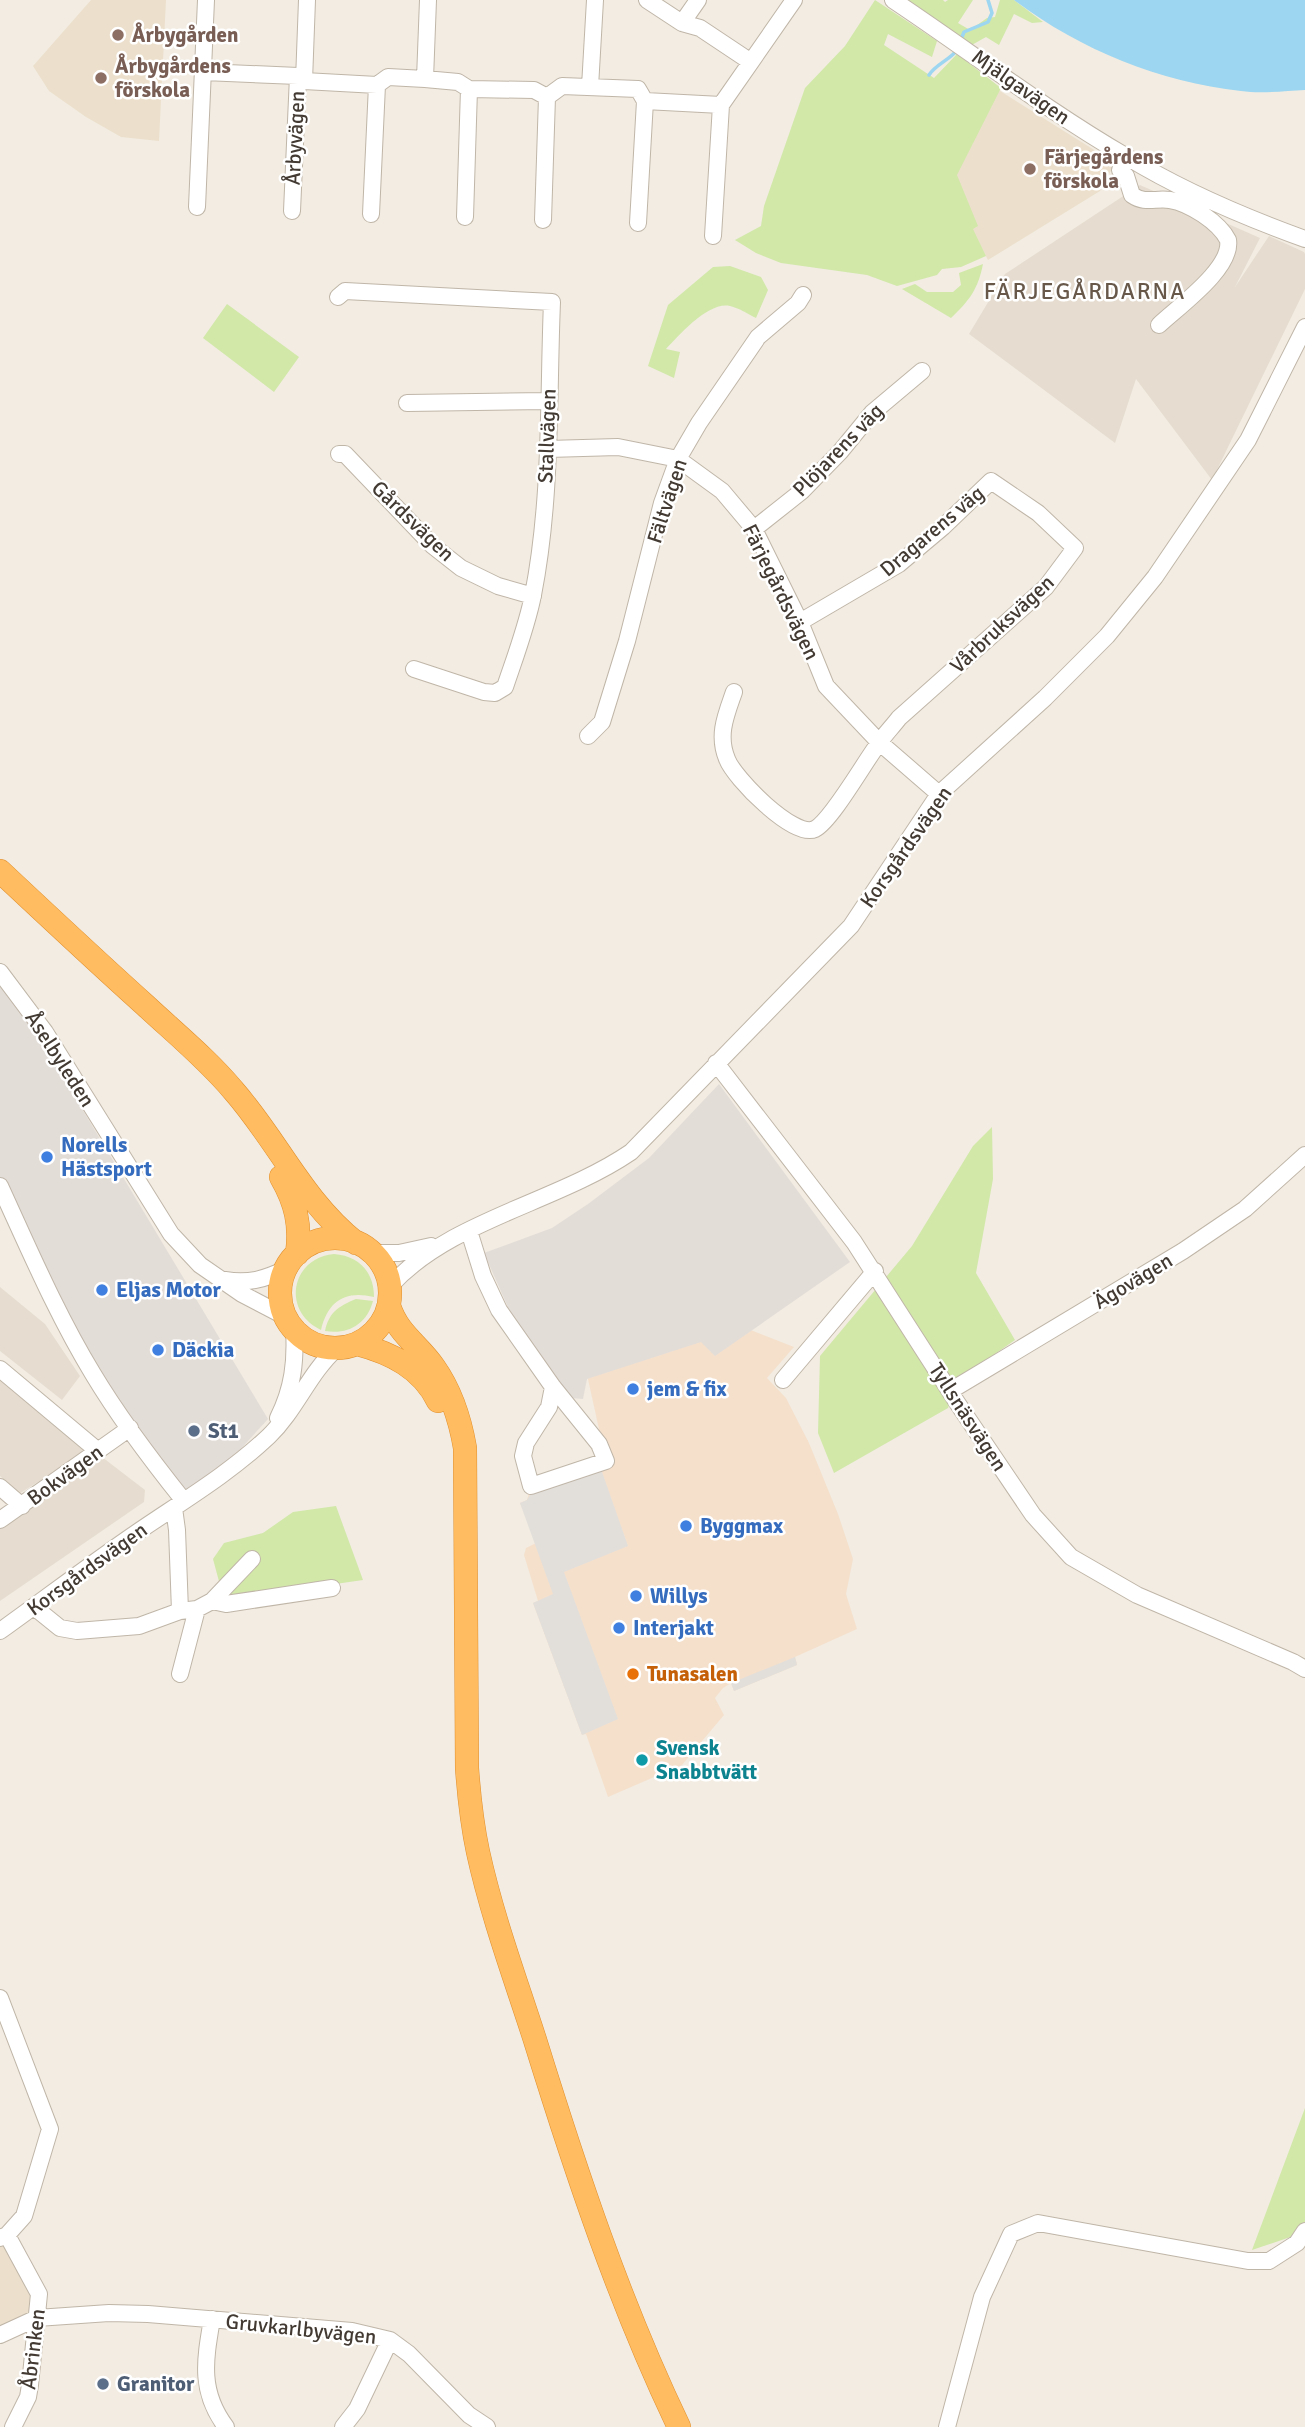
<svg xmlns="http://www.w3.org/2000/svg" width="1305" height="2427" viewBox="0 0 1305 2427" font-family="Signika,sans-serif">
<style>
.residential{fill:#e6ddd0}
.commercial{fill:#f5e0cc}
.industrial{fill:#e3ddd8}
.education{fill:#ece0cc}
.green{fill:#d1e8a9}
.parking{fill:#e2dfdb}
.water{fill:#9cd6f1}
.lines{fill:none;stroke-linecap:round;stroke-linejoin:round}
.stream{stroke:#9cd6f1;stroke-width:3.5}
.minor-casing{stroke:#c0b6a8;stroke-width:18}
.highway-casing{stroke:#e18f2d;stroke-width:24}
.minor{stroke:#fff;stroke-width:16}
.highway{stroke:#ffbc60;stroke-width:23}
.education-dot{fill:#8d6e63;stroke:#fff;stroke-width:2.5}
.shop-dot{fill:#3f7fe0;stroke:#fff;stroke-width:2.5}
.service-dot{fill:#5c6f8a;stroke:#fff;stroke-width:2.5}
.food-dot{fill:#e8710a;stroke:#fff;stroke-width:2.5}
.culture-dot{fill:#0f9aa8;stroke:#fff;stroke-width:2.5}
.labels{text-anchor:middle;dominant-baseline:central;stroke-width:5;stroke-linejoin:round;paint-order:stroke}
.education-label{font-size:21px;font-weight:bold;fill:#785e54;stroke:#fff;text-anchor:start}
.street-label{font-size:21px;fill:#433b33;stroke:#fff}
.shop-label{font-size:21px;font-weight:bold;fill:#366cbe;stroke:#fff;text-anchor:start}
.service-label{font-size:21px;font-weight:bold;fill:#4e5e75;stroke:#fff;text-anchor:start}
.food-label{font-size:21px;font-weight:bold;fill:#c56008;stroke:#fff;text-anchor:start}
.culture-label{font-size:21px;font-weight:bold;fill:#0d838f;stroke:#fff;text-anchor:start}
.neighbourhood-label{font-size:23px;letter-spacing:2px;fill:#67584a;stroke:#fff}
</style>
<rect width="100%" height="100%" fill="#f2ece2"/>
<path class="residential" d="M1140,185L1260,238L1235,287L1269,236L1304,252L1305,254V289L1212,480L1136,379L1115,443L969,334L1005,274Z
M0,1287L45,1324L80,1376L62,1400L0,1351Z
M0,1376L89,1449L19,1494L0,1476Z
M102,1457L145,1490L144,1502L0,1601V1528Z"/>
<path class="commercial" d="M700,1310L794,1347L767,1378L786,1398L809,1443L838,1514L853,1559L846,1594L857,1629L795,1657L797,1665L734,1691L731,1683L723,1688L715,1698L724,1715L682,1765L608,1797L586,1734L582,1735L533,1603L538,1601L524,1555L526,1548L536,1543L520,1503L527,1500L531,1486L606,1461L584,1361Z"/>
<path class="industrial" d="M0,980L57,1067L268,1419L227,1464L184,1501L130,1428L0,1186Z
M719,1084L850,1262L715,1356L701,1342L587,1379L583,1399L571,1398L511,1314L484,1253L552,1228L588,1204L649,1158Z"/>
<path class="education" d="M91,0H166L159,141L121,137L86,117L49,91L33,66Z
M989,84L1115,163L1100,191L988,260L944,174Z
M6,2243L33,2294L32,2317L0,2330V2247Z"/>
<path class="green" d="M875,0L937,41L932,57L888,34L884,45L934,78L957,54L1001,88L957,175L978,226L973,229L986,256L961,267L942,269L937,275L897,286L867,275L781,263L756,253L735,240L761,226L764,206L805,88L845,46Z
M900,0H943L945,2L948,0H973L958,23L970,30L987,18L995,17L1000,0H1014L1043,22L1032,23L1014,14L999,45L986,37L970,46Z
M983,264C978,289 970,300 951,318L902,289L915,284L927,292H953L961,285L959,273Z
M730,266L761,277L768,290L756,318C748,314 739,308 730,306C709,301 679,335 666,349L680,352L674,378L648,366L668,305L713,267Z
M227,304L299,357L274,392L203,338Z
M992,1127L993,1179L976,1273L1015,1340L959,1379L948,1408L834,1473L818,1433L820,1356L912,1246L973,1146Z
M334,1254C359,1256 374,1272 374,1297C345,1290 328,1301 321,1330C281,1311 291,1258 334,1254Z
M356,1299L373,1301C367,1324 348,1335 325,1331C329,1312 339,1306 356,1299Z
M336,1506L363,1580L224,1600L213,1559L224,1543L263,1533L293,1512Z
M1305,2108V2232L1252,2250Z"/>
<path class="parking" d="M600,1466L628,1546L564,1572L618,1719L582,1735L533,1603L553,1594L520,1503L527,1500L534,1488Z
M795,1657L797,1665L734,1691L731,1683Z"/>
<path class="water" d="M1014,0H1305V90C1284,91 1261,94 1241,91C1159,82 1079,49 1014,0Z"/>
<g class="lines">
<path class="stream" d="M960,42L964,32L988,22L992,13L988,0
M929,75C936,64 950,60 958,49"/>
<g class="minor-casing">
<path id="minor" d="M307,0L304,81L377,85
M647,0L682,23L698,0
M893,0C971,52 1046,110 1127,157C1183,191 1244,217 1305,239
M682,23L700,28L751,62
M204,72L298,76L292,211
M425,79L428,0
M590,87L595,0
M469,89L534,90L547,97
M645,101L721,105L713,236
M721,105L794,0
M1129,159L1120,170L1126,176L1132,195C1145,204 1155,198 1170,200C1189,203 1219,222 1228,240C1233,268 1178,307 1159,325
M197,207L206,0
M371,214L377,85L388,77L425,79L458,82L469,89L465,217
M543,220L547,97L562,86L638,89L645,101L638,223
M338,297L345,291L552,302C548,399 552,498 533,595C527,626 515,657 505,687L495,693L484,692L414,669
M407,403L548,401
M548,449L618,447L678,459L722,491L754,529L800,622L826,686L879,742L939,794
M339,454H345L433,546L461,568L498,586L533,596
M754,529L802,491L840,452L872,413L922,371
M734,692C726,715 717,735 727,759C734,778 794,839 815,829C832,820 865,761 879,743C885,734 893,726 899,718L1046,587L1075,548L1038,513L991,481L943,527L899,564L800,622
M588,736L602,722L627,641L662,503L678,459L699,423L758,337L798,303L803,295
M0,972L45,1032L171,1234L200,1265L242,1294L286,1317
M716,1063L854,1242L958,1404L1033,1515L1071,1557L1137,1595L1293,1662L1305,1669
M0,1186C29,1249 57,1315 93,1374C120,1419 152,1461 184,1501
M469,1231L483,1276L499,1310L553,1387L599,1444L606,1461L531,1486L523,1456L526,1443L549,1407L553,1387
M372,1253H399L431,1246
M225,1280C249,1284 265,1279 286,1269
M390,1286C450,1220 556,1203 631,1152L851,926L939,794L1045,698L1107,636L1155,577L1248,440L1305,327
M0,1369L98,1451
M783,1380L875,1271
M950,1391L1183,1251L1245,1209L1305,1155
M278,1418C293,1388 296,1361 294,1329
M0,1487L22,1506
M174,1508L177,1530L180,1611
M0,1520L130,1428
M212,1601L226,1604L332,1588
M34,1607L60,1628L77,1631L139,1626L180,1611L197,1609L212,1601L252,1559
M0,1631C46,1598 92,1563 139,1531C183,1501 230,1473 269,1436C296,1410 309,1373 337,1348
M180,1674L197,1609
M0,1998L50,2129L24,2216L7,2235L0,2238
M7,2235L39,2294L30,2385L28,2397L13,2427
M212,2319C205,2360 199,2391 226,2427
M0,2335L37,2318L109,2313L148,2314L352,2331L390,2340L409,2354L469,2415L487,2427
M343,2427L357,2409L390,2340
M947,2427L982,2297L1011,2234L1038,2223L1248,2261H1269L1297,2243L1305,2231"/>
</g>
<g class="highway-casing">
<path id="highway" d="M0,871C48,916 96,961 145,1005C175,1033 207,1059 233,1090C278,1141 302,1200 356,1243
M281,1177C296,1203 301,1225 297,1254
M280 1293a55 55 0 1 1 110 0a55 55 0 1 1-110 0Z
M389,1306C398,1334 418,1344 434,1367C451,1391 460,1419 465,1448L467,1768C469,1796 472,1824 478,1852C492,1916 515,1978 535,2040C576,2172 619,2302 679,2427
M357,1344C391,1353 422,1368 438,1401"/>
</g>
<use href="#minor" class="minor"/>
<use href="#highway" class="highway"/>
</g>
<g class="education-dot">
<circle cx="118" cy="35" r="7"/>
<circle cx="101" cy="78" r="7"/>
<circle cx="1030" cy="169" r="7"/>
</g>
<g class="shop-dot">
<circle cx="47" cy="1157" r="7"/>
<circle cx="102" cy="1290" r="7"/>
<circle cx="158" cy="1350" r="7"/>
<circle cx="633" cy="1389" r="7"/>
<circle cx="686" cy="1526" r="7"/>
<circle cx="636" cy="1596" r="7"/>
<circle cx="619" cy="1628" r="7"/>
</g>
<g class="service-dot">
<circle cx="194" cy="1431" r="7"/>
<circle cx="103" cy="2384" r="7"/>
</g>
<circle class="food-dot" cx="633" cy="1674" r="7"/>
<circle class="culture-dot" cx="642" cy="1760" r="7"/>
<g class="labels">
<g class="education-label">
<text x="132" y="35">Årbygården</text>
<text x="115" y="66">Årbygårdens<tspan x="115" dy="24">förskola</tspan></text>
<text x="1044" y="157">Färjegårdens<tspan x="1044" dy="24">förskola</tspan></text>
</g>
<g class="street-label">
<text transform="translate(1021 87) rotate(35)">Mjälgavägen</text>
<text transform="translate(295 138) rotate(-87)">Årbyvägen</text>
<text transform="translate(547 436) rotate(-88)">Stallvägen</text>
<text transform="translate(838 450) rotate(-46)">Plöjarens väg</text>
<text transform="translate(667 501) rotate(-72)">Fältvägen</text>
<text transform="translate(413 521) rotate(44)">Gårdsvägen</text>
<text transform="translate(932 531) rotate(-40)">Dragarens väg</text>
<text transform="translate(781 592) rotate(64)">Färjegårdsvägen</text>
<text transform="translate(1002 624) rotate(-43)">Vårbruksvägen</text>
<text transform="translate(906 847) rotate(-55)">Korsgårdsvägen</text>
<text transform="translate(60 1059) rotate(57)">Åselbyleden</text>
<text transform="translate(1133 1281) rotate(-31)">Ägovägen</text>
<text transform="translate(968 1417) rotate(57)">Tyllsnäsvägen</text>
<text transform="translate(65 1475) rotate(-36)">Bokvägen</text>
<text transform="translate(87 1569) rotate(-36)">Korsgårdsvägen</text>
<text transform="translate(301 2329) rotate(6)">Gruvkarlbyvägen</text>
<text transform="translate(33 2349) rotate(-83)">Åbrinken</text>
</g>
<g class="shop-label">
<text x="61" y="1145">Norells<tspan x="61" dy="24">Hästsport</tspan></text>
<text x="116" y="1290">Eljas Motor</text>
<text x="172" y="1350">Däckia</text>
<text x="647" y="1389">jem &amp; fix</text>
<text x="700" y="1526">Byggmax</text>
<text x="650" y="1596">Willys</text>
<text x="633" y="1628">Interjakt</text>
</g>
<g class="service-label">
<text x="208" y="1431">St1</text>
<text x="117" y="2384">Granitor</text>
</g>
<g class="food-label">
<text x="647" y="1674">Tunasalen</text>
</g>
<g class="culture-label">
<text x="656" y="1748">Svensk<tspan x="656" dy="24">Snabbtvätt</tspan></text>
</g>
<g class="neighbourhood-label">
<text x="1085" y="291">FÄRJEGÅRDARNA</text>
</g>
</g>
</svg>
